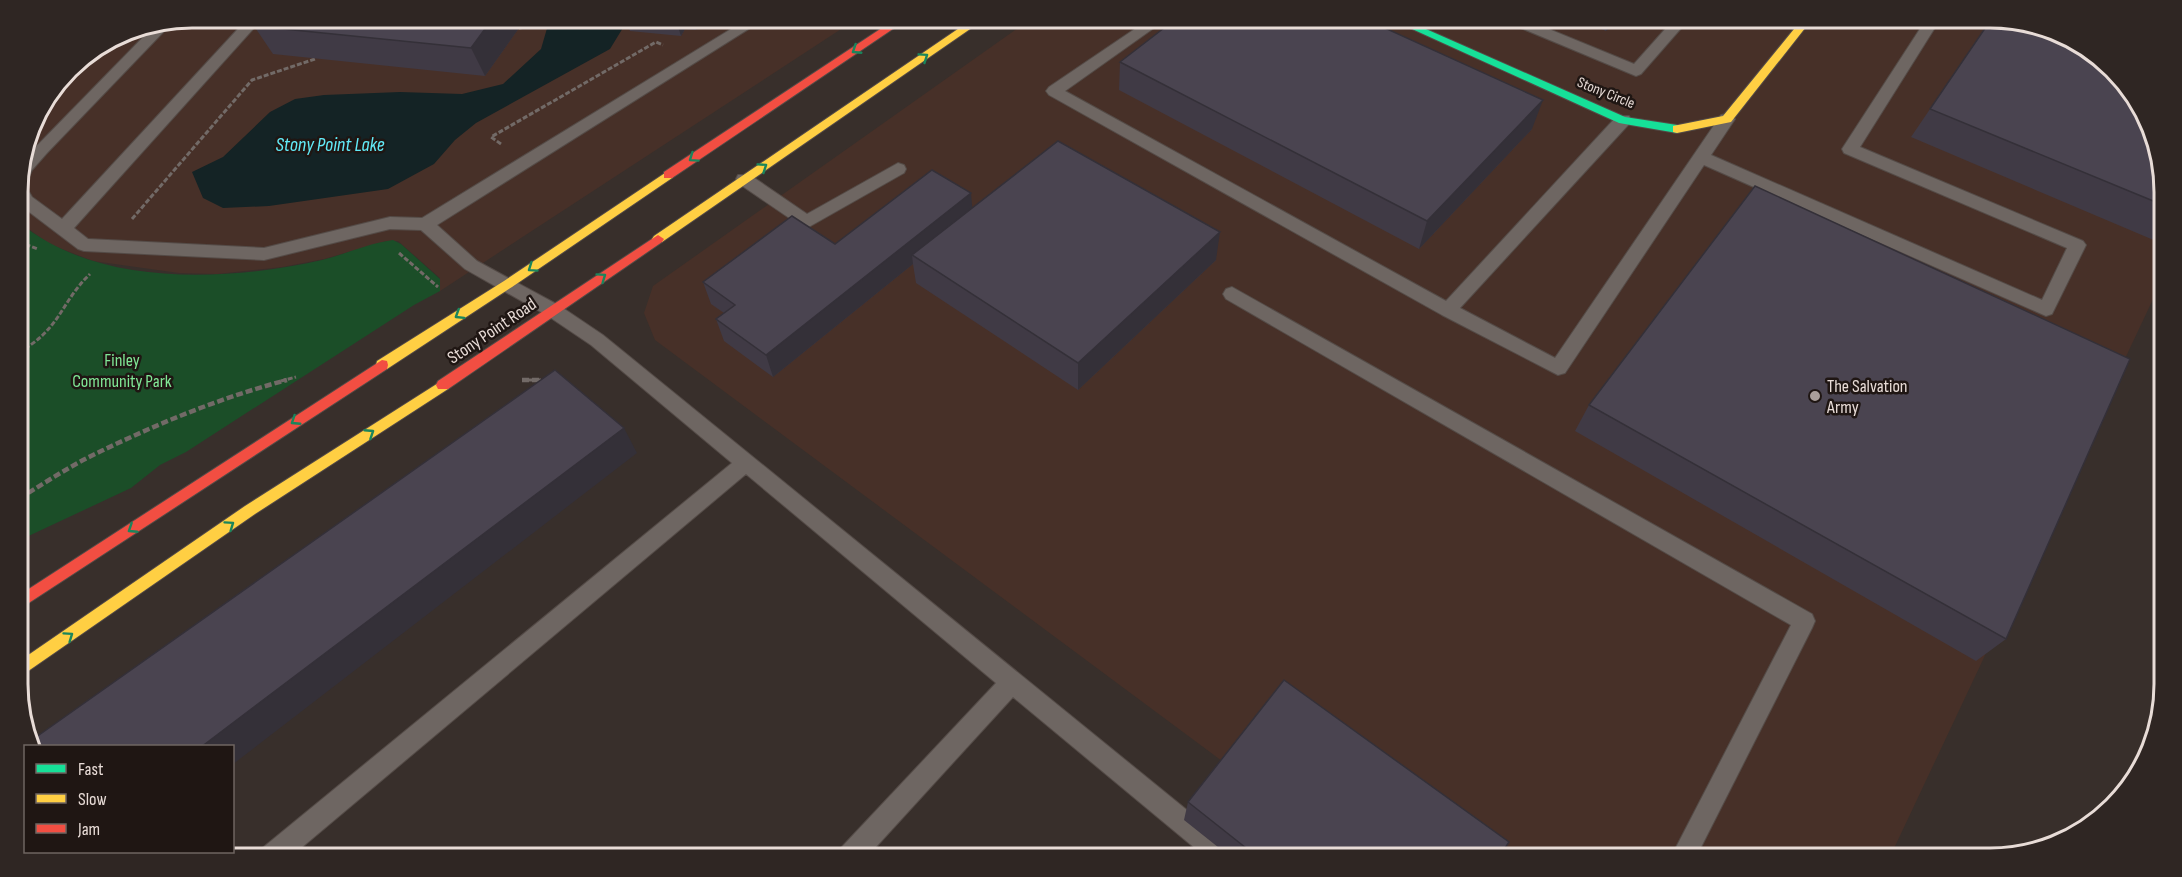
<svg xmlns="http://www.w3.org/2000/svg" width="2182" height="877" viewBox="0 0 2182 877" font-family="'Sofia Sans Condensed',sans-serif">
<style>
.built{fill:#473028}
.green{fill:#1b4e28}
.water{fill:#142325}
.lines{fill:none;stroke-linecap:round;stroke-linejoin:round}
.lane-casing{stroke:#544b47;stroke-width:2}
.fast-casing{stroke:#544b47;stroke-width:2}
.slow-casing{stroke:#544b47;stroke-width:2}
.jam-casing{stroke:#544b47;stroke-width:2}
.path-far1{stroke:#726a67;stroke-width:3;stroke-dasharray:5 2;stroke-linecap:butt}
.path{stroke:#726a67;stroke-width:4.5;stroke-dasharray:7 3;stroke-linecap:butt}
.lane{fill:#6e6662;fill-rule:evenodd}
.fast{fill:#16e098;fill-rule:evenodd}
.slow{fill:#ffcf43;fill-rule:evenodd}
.jam{fill:#f24e42;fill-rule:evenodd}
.wall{fill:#403a45}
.shaded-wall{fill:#343038}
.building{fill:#4a4450;stroke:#343038;stroke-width:1.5}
.oneway{stroke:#1a855c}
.poi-dot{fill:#aa9f9b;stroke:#1f1613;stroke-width:2}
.labels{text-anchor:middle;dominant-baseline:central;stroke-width:5;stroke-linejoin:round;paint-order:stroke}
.far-street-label{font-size:15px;fill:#e8dcd7;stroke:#1f1613}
.street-label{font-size:18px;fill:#e8dcd7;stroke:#1f1613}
.park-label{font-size:18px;fill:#80e796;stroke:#1f1613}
.poi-label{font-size:18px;fill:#e8dcd7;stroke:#1f1613;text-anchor:start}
.water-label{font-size:20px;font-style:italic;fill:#62ebf8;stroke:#1f1613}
.rim{fill:none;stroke:#e8dcd7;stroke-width:3}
</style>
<rect width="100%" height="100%" fill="#382f2b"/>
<path class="built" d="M193,18H858L440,291V278L398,241H387L324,259L282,267L217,274L179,273L93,261L49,244L19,222V199L26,151L36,115L74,66L126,31Z
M1032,18H1990L2046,27L2162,169L2163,278L1889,859H1354L655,340L644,313L653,286Z"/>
<path class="green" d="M19,222C97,288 229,281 322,260C346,254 369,243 393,240L401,244L440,279V291L414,305L186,452L160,465L131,488L20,540Z"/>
<path class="water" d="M550,18H629L610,49L476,123L455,140L434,164L388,189L269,206L223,208L203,198L192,172L223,157L270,112L295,99L324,95L400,92L462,94L503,84L541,49Z"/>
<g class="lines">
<g class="lane-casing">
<path id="lane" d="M248,18H263L74,228L88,239L264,248L390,217L422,218L749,18H766L437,225L477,261L560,306L603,335L1236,850L1239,859H1208L1013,697L865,859H836L839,850L996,683L746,474L288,859H257L260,850L732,463L591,345L548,316L465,269L421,230L390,229L264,260L84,251L78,249L20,205L18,181L25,158L154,26L171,24L47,153L32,170L25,185L32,197L62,219Z
M1151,18H1168L1065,91L1446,301L1617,116H1629L1631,120L1629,124L1460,308L1555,358L1721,115L1727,114L1735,119L1711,155L2042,300L2067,248L1844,153L1842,149L1927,18H1941L1860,147L2083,241L2086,245L2052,314L2046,316L1704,165L1565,373L1558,375L1442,315L1049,95L1046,91L1049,87Z
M1502,18H1522L1634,64L1675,18H1690L1641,74L1636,76L1504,21Z
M898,163L904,165L906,169L904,173L807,228L801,226L738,183L736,179L738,175H750L807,214Z
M1232,287L1812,614L1815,621L1812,628L1695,859H1670L1791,625L1226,299L1223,294L1226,289Z"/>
</g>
<g class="fast-casing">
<path id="fast" d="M1388,18H1401L1625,117L1677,125L1683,129L1677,133L1619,123Z"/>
</g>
<g class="slow-casing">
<path id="slow" d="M974,18H986L662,242H654L652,239L654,236Z
M1803,18H1813L1731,122L1677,133L1673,132V126L1723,116Z
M668,171L674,175L672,178L512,287L387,369H377L376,365L377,361L504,281Z
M443,380L448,381L450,385L448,389L255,514L21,676V660L245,506Z"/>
</g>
<g class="jam-casing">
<path id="jam" d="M897,18H909L672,178H664V172Z
M658,235L664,239L662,242L448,389H438L436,385L438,381Z
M382,360L387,361L388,365L387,369L21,608V594Z"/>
</g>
<path class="path-far1" d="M519,28L526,27L533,18
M501,144L491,137L656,42L663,45
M132,219L252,80L315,59
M19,242L38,249
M399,253L438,287
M19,352C61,329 60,303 90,274
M522,380H541
M281,381L296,377"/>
<path class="path" d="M522,380H541
M20,498C43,484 67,468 91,456C154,425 219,398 287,380"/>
<use href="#lane" class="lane"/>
<use href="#fast" class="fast"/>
<use href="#slow" class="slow"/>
<use href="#jam" class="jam"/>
</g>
<path class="wall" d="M526,18L485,76L273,54L254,26Z
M620,18H703L696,30L685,29L681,36L630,31L627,24L622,23Z
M1575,18H1619L1606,31Z
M1992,18L2162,169L2163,244L1911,137Z
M1120,62L1532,129L1419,249L1119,90Z
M972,208L1216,260L1078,390L916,283L913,264L773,377L724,341L716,319L724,313L711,304L703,282L835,244Z
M1589,405L2006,639L1976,661L1575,431Z
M1188,802L1498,859H1233L1184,820Z"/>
<path class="shaded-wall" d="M493,18H526L485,76L471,48Z
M675,18H681L685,29L681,36Z
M693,18H703L696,30Z
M1612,18H1619L1606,31Z
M1543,100L1532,129L1419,249L1427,221Z
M971,193L973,216L912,255L913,264L773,377L766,355Z
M1220,232L1216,260L1078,390V363Z
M624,428L637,453L232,765V747H201Z"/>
<path class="building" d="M262,18H493L471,48L254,26Z
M1177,18H1363L1543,100L1427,221L1120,62Z
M1992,18L2046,27L2121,78L2162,169L2163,205L1930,109Z
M1058,141L1220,232L1078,363L912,255Z
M932,170L971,193L766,355L716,319L735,305L703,282L792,216L835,244Z
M1755,186L2130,359L2006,639L1589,405Z
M555,370L624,428L201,747H35L32,740Z
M1284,680L1509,842L1498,859H1260L1188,802Z"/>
<defs><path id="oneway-chevron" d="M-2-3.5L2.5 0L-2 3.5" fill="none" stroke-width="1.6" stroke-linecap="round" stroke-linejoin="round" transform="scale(1.5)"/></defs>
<g class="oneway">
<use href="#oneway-chevron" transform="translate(856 50) rotate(147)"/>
<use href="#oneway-chevron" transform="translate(924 57) rotate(-34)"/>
<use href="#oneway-chevron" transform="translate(693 158) rotate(145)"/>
<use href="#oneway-chevron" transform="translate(763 167) rotate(-34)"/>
<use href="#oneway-chevron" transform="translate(532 268) rotate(145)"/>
<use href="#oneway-chevron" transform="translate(602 277) rotate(-35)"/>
<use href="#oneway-chevron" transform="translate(459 315) rotate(148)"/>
<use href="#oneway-chevron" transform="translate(295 421) rotate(147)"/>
<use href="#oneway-chevron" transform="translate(370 433) rotate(-33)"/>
<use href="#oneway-chevron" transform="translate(230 525) rotate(-35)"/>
<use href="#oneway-chevron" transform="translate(132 529) rotate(147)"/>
<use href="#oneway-chevron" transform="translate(69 636) rotate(-35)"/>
</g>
<circle class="poi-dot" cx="1815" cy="396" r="6"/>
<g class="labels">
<g class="far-street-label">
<text transform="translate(1606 93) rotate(22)">Stony Circle</text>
</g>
<g class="street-label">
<text transform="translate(492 331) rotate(-34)">Stony Point Road</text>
</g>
<g class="park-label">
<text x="122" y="360">Finley<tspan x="122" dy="21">Community Park</tspan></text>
</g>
<g class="poi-label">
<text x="1827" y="386">The Salvation<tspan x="1827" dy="21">Army</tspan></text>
</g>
<g class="water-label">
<text x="330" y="145">Stony Point Lake</text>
</g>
</g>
<path d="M0 0H2182V877H0ZM192 28H1990A164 164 0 0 1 2154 192V684A164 164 0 0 1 1990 848H192A164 164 0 0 1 28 684V192A164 164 0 0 1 192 28Z" fill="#2f2623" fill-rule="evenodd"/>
<path class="rim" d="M192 28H1990A164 164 0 0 1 2154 192V684A164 164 0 0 1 1990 848H192A164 164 0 0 1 28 684V192A164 164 0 0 1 192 28Z"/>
<rect x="24" y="745" width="210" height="108" fill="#1f1613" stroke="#6f6561" stroke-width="1.5"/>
<rect x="36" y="764" width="30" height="9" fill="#16e098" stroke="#6f6561" stroke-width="1.5"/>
<text x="78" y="775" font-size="18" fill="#e8dcd7">Fast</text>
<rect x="36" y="794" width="30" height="9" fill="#ffcf43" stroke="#6f6561" stroke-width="1.5"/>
<text x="78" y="805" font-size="18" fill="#e8dcd7">Slow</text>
<rect x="36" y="824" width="30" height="9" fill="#f24e42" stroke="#6f6561" stroke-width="1.5"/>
<text x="78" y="835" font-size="18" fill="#e8dcd7">Jam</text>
</svg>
